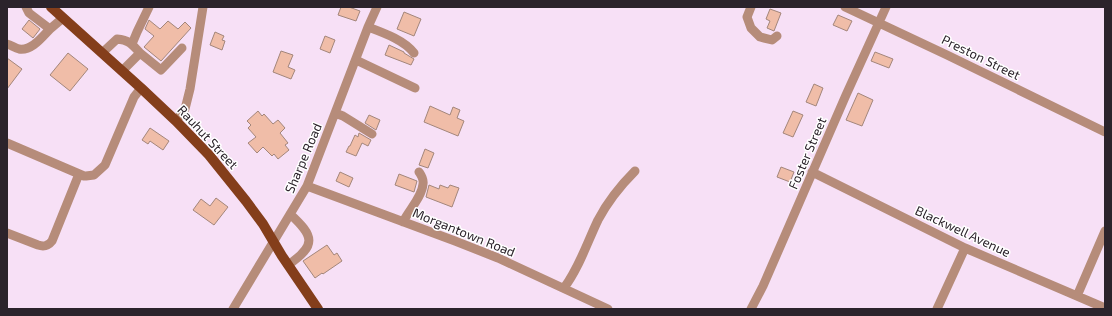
<svg xmlns="http://www.w3.org/2000/svg" width="1112" height="316" viewBox="0 0 1112 316" font-family="'Exo 2',sans-serif">
<style>
.building{fill:#f0bda8;stroke:#a3867b}
.lines{fill:none;stroke-linecap:round;stroke-linejoin:round}
.minor{stroke:#b68c7a;stroke-width:9}
.major{stroke:#843e1b;stroke-width:10}
.labels{text-anchor:middle;dominant-baseline:central;stroke-width:3;stroke-linejoin:round;paint-order:stroke}
.street-label{font-size:13px;fill:#2b232b;stroke:#fff}
</style>
<rect width="100%" height="100%" fill="#f7e0f6"/>
<path class="building" d="M341,7H349L360,11L356,21L338,15Z
M770,9L781,13L774,31L767,28L770,21L766,19Z
M404,12L421,19L414,36L397,29Z
M838,15L852,21L847,31L833,25Z
M29,20L40,29L33,38L22,29Z
M149,20L160,29L168,21L178,29L185,22L191,28L161,61L144,47L154,36L145,29Z
M215,32L224,36L222,40L225,41L222,50L210,45Z
M325,36L335,40L330,53L320,49Z
M389,45L404,52V53L414,59L411,65L385,55Z
M281,51L293,55L288,67L295,70L291,79L273,72Z
M875,52L893,59L889,68L871,61Z
M68,53L88,69L70,91L50,75Z
M7,58L22,69L7,89Z
M814,84L823,88L816,106L806,102Z
M858,93L873,100L862,126L846,120Z
M430,106L450,115L453,107L460,110L457,118L464,121L458,136L424,122Z
M258,111L262,116L264,114L273,124L278,120L285,128L280,133L288,143L285,145L289,150L278,159L274,154L272,156L263,147L257,153L248,143L256,137L248,128L251,125L247,121Z
M793,111L803,115L793,137L783,133Z
M369,115L380,120L376,130L365,123Z
M150,128L169,141L163,150L150,141L148,144L142,140Z
M359,133L371,140L368,146L362,143L356,156L346,152L349,146H350L355,135L358,137Z
M425,149L434,153L428,168L419,165Z
M781,167L794,172L790,182L777,177Z
M340,172L353,178L349,187L336,181Z
M399,174L417,181L414,192L395,185Z
M429,185L439,189L440,185L448,188L450,185L459,188L452,207L426,197Z
M216,198L228,207L214,225L193,210L201,199L210,206Z
M327,245L334,255L337,253L342,261L323,274L322,273L315,278L303,261Z"/>
<g class="lines">
<path class="minor" d="M26,7L29,13L50,29L63,18
M751,7L747,17L751,28L760,37L772,40L777,36
M845,7L947,55L1105,132
M368,27C384,33 404,40 414,53
M7,44C11,45 15,48 19,49C32,51 42,37 50,29
M132,44L137,32L149,7
M102,53L117,39C129,40 132,44 140,53
M356,60L415,88
M122,71L140,53L161,70L182,48
M335,113L343,116L372,134
M176,121L185,109L190,89L203,7
M7,143L84,176H86L94,175L105,165L134,97L141,88
M812,172L965,248L1105,308
M307,186L455,241L498,258L608,309
M403,222C409,210 422,197 423,184C424,179 421,175 419,172
M7,233L38,245C44,247 48,246 52,241L79,174
M288,265C317,245 314,236 290,214
M564,288C579,268 587,243 598,220C608,201 621,185 635,171
M1077,296L1105,231
M233,309L307,186L368,27L377,7
M751,309L763,286L846,95L886,7
M937,309L965,248"/>
<path class="major" d="M51,7L141,88L176,121L209,155L246,201L263,224L282,256L318,309"/>
</g>
<g class="labels">
<g class="street-label">
<text transform="translate(981 57) rotate(26)">Preston Street</text>
<text transform="translate(208 137) rotate(47)">Rauhut Street</text>
<text transform="translate(807 153) rotate(-67)">Foster Street</text>
<text transform="translate(303 158) rotate(-67)">Sharpe Road</text>
<text transform="translate(963 231) rotate(25)">Blackwell Avenue</text>
<text transform="translate(464 232) rotate(22)">Morgantown Road</text>
</g>
</g>
<rect width="1112" height="316" fill="none" stroke="#2b232b" stroke-width="16"/>
</svg>
